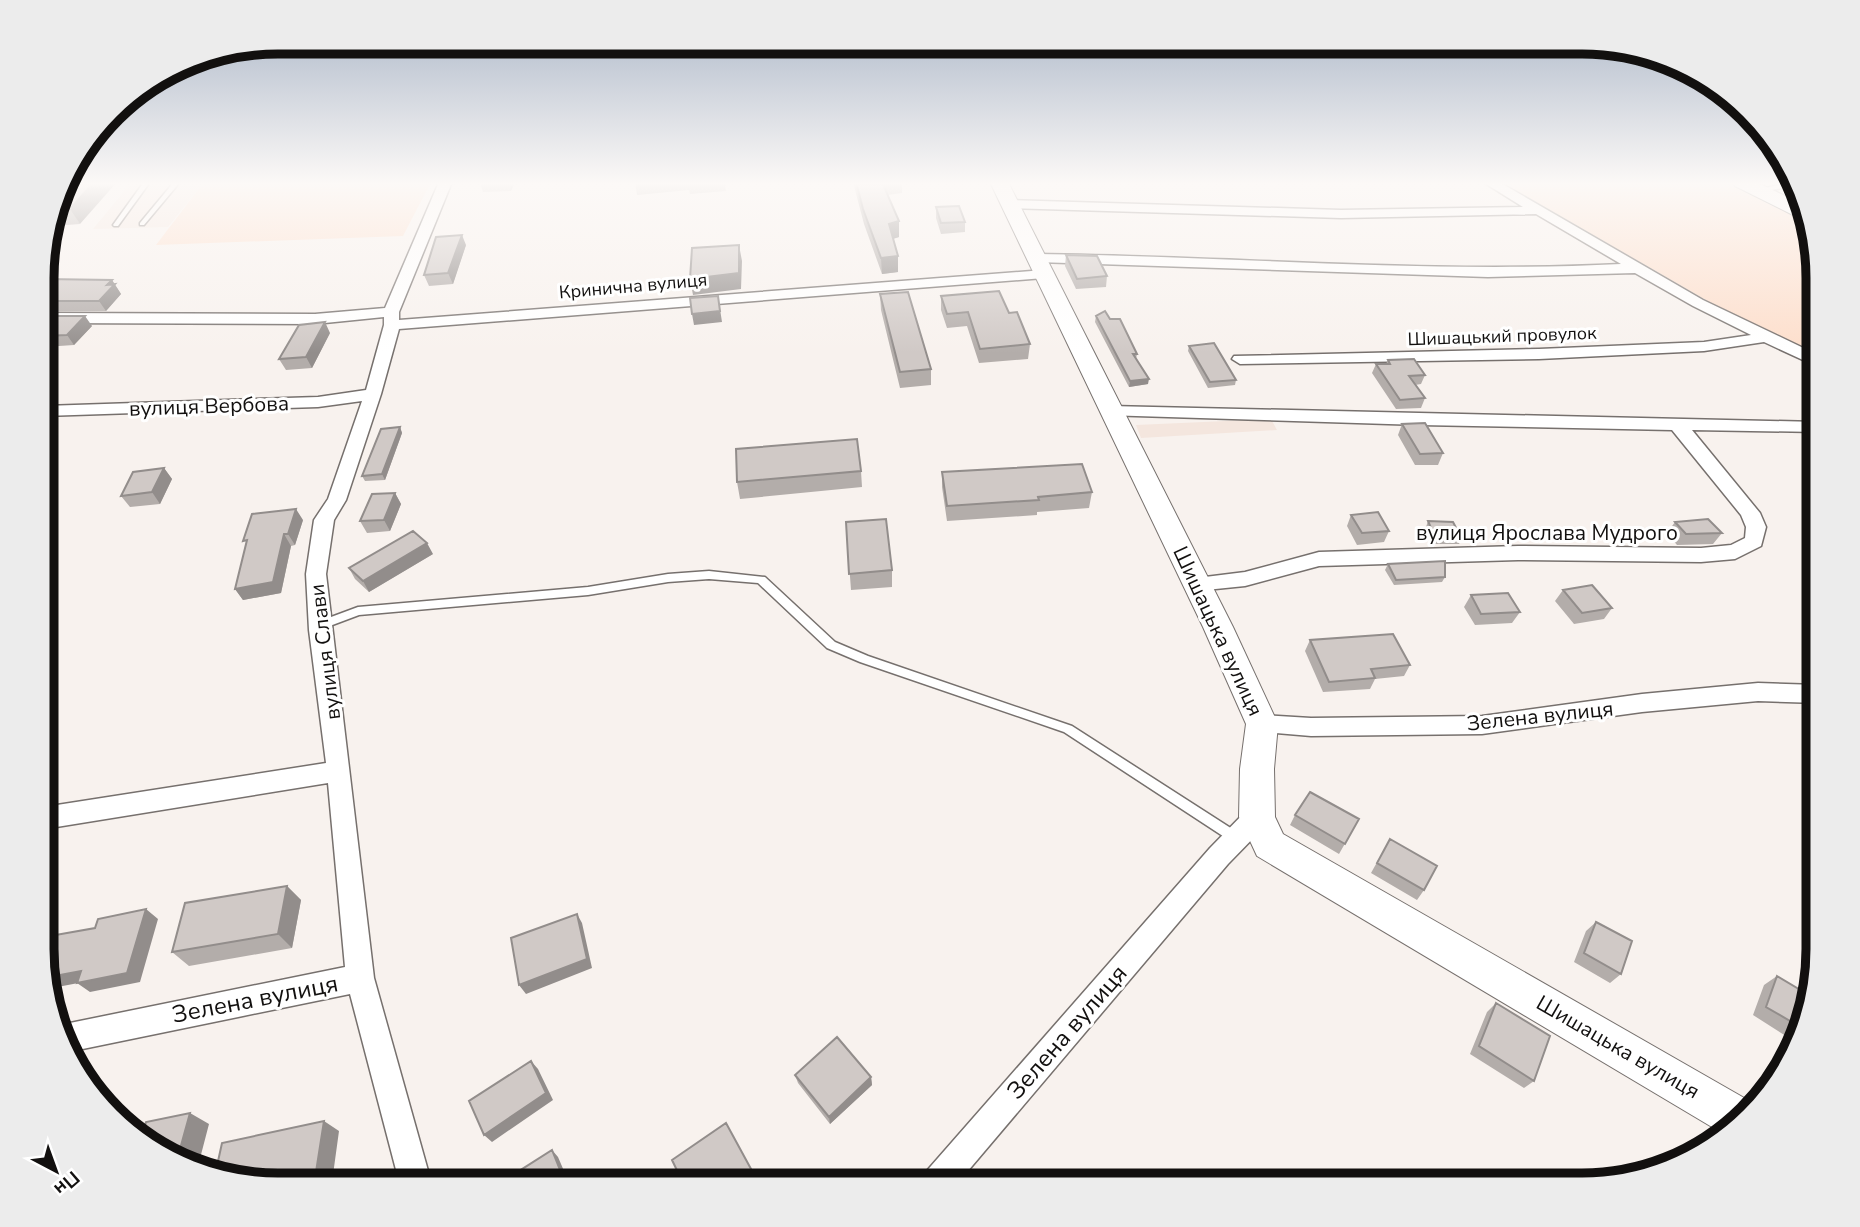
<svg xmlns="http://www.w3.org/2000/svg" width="1860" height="1227" viewBox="0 0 1860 1227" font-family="'Nunito Sans',sans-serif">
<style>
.built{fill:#f4e6de}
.green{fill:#fddecb}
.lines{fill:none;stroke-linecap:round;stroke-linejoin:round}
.lane-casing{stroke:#76706d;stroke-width:3}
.street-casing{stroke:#76706d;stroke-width:3}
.secondary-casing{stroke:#76706d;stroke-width:2}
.lane{fill:#fff;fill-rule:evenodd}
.street{fill:#fff;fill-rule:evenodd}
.secondary{fill:#fff;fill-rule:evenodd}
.wall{fill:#b3adaa}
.shaded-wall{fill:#928d8b}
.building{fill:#d0c9c6;stroke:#928d8b;stroke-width:2}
.labels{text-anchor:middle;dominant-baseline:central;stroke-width:6;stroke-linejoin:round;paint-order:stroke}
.far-street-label{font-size:18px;fill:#12100f;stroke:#fff}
.street-label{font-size:21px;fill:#12100f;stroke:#fff}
.near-street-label{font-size:24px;fill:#12100f;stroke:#fff}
.rim{fill:none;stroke:#12100f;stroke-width:9}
</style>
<rect width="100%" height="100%" fill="#f8f2ee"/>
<path class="built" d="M132,182H204L168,227L93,229Z
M1271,419L1277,430L1141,438L1136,425Z"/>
<path class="green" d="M204,182H431L403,236L156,245Z
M1501,182H1729L1805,222L1818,263V358L1713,304Z"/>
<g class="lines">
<g class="lane-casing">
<path id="lane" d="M144,182H150L118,226H114L113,225Z
M174,182H180L144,225H140V223Z
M1793,182L1794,186L1759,192L1756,190Z
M709,571L765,577L835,642L868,656L1072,726L1240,834L1242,838L1240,842L1236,844L1232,842L1064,732L860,662L827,648L758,583L709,579L668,582L588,595L359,615L319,630L315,629L314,626L315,623L358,607L588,587L668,574Z"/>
</g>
<g class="street-casing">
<path id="street" d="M439,182H452L399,312V320L1044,270L1051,274L1044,278L399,329L381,394L346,500L334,520L326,574L374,978L432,1185H400L350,994L68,1052L60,1025L345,967L328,783L44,829V807L326,763L309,630L306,574L314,520L328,499L362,401L318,407L44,416V406L318,397L366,390L384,325V317L315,324L44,323V313L315,314L385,308Z
M1483,182H1499L1703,300L1818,355V367L1764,342L1704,351L1539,359L1240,364L1232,359L1234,356L1539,349L1704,342L1751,335L1693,306L1635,273L1488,277L1037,262L1030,258L1037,254C1232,256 1426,274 1621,264L1536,214L1341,218L1010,208L1003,204L1010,200L1341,210L1523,207Z
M1110,406L1818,422V432L1692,430L1760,513L1766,527L1761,546L1735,559L1701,562L1518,560L1319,566L1245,586L1196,591L1189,589L1186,584L1189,579L1245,572L1319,552L1518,546L1701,548L1731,545L1745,538L1746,527L1741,515L1672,430L1420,425L1104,415L1101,411Z
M1758,683L1818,685V703L1758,701L1642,712L1482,734L1311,736L1254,731L1250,724L1254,717L1262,715L1311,718L1482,716L1642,694Z
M1257,806L1266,809L1269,817L1266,825L1228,864L956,1185H919L924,1174L1210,848L1248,809Z"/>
</g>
<g class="secondary-casing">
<path id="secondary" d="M990,182H1008L1233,627L1278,724L1274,769L1275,817L1283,834L1753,1103L1722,1133L1257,856L1239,817L1240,769L1246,724L1203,627Z
M1733,182H1756L1800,203L1804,217L1795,216L1735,186Z"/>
</g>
<use href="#lane" class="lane"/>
<use href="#street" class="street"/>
<use href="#secondary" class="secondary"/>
</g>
<path class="wall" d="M480,182H515L511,191L483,192Z
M635,182H725L726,191L690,194L689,190L637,195Z
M853,182H902V193L887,195L899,237L893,239L898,256V272L882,274L864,224Z
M61,191L80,224L53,226L51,223Z
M936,207L965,222V232L941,234L936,218Z
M466,245L453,284L429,286L424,275Z
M1066,255L1107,276L1106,287L1076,289L1065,266Z
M44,280H112L121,294L106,311H44Z
M880,294L931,369V385L900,388L881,310Z
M941,296L1009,313L1030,344L1028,359L979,363L967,326L947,328L941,310Z
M44,316L92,326L74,345L44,347Z
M1096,316L1110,319L1137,354L1136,359L1148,384L1129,387L1095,322Z
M330,333L312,368L286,370L279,359Z
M1189,346L1236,380L1235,385L1208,388L1188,351Z
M1388,360L1425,375L1421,384L1415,385L1425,398L1421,408L1396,409L1372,373L1376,364H1386Z
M1402,424L1443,453L1438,465H1415L1398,435Z
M400,427L402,433L385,480L365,481L362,476Z
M164,468L172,479L160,504L130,507L121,496Z
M861,471L862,487L740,499L737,482Z
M942,472L1092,492L1089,508L1037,512V515L947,521L942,487Z
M395,493L401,504L390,531L367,533L360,521Z
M1351,515L1389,531L1384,542L1357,545L1347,526Z
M303,520L295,545L291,546L281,593L243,600L235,589L246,545Z
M1428,521L1462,539L1459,544H1434L1426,527Z
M846,522L892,570V587L851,590Z
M1675,522L1722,533L1713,544L1677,545L1667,533Z
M433,554L369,592L355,579L349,568Z
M1388,564L1445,577L1442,582L1394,585L1385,570Z
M1563,590L1612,608L1604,619L1574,624L1555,601Z
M1471,595L1520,612L1512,623L1475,625L1464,607Z
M1310,640L1410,665L1404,676L1375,679L1370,689L1323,692L1305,651Z
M1295,815L1359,819L1339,854L1290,825Z
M1390,839L1424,890L1417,900L1371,873Z
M287,886L301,900L292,948L189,966L172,952Z
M1596,922L1621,974L1610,983L1574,962L1586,931Z
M1777,976L1807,994L1792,1040L1753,1015L1764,985Z
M1496,1003L1534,1081L1524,1088L1470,1054L1487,1012Z
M795,1075L871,1077L872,1085L830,1124L798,1083Z"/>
<path class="shaded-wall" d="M94,182H117L80,224L70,209Z
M508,182H515L511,191Z
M899,221V237L889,240V224Z
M462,235L466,245L453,284L448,273Z
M739,245L742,261L741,289L693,295L690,279Z
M898,256V272L882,274L881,258Z
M112,280L121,294L106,311L99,301L107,285Z
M718,296L722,322L694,325L692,314Z
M85,316L92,326L74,345L67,335Z
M325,322L330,333L312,368L306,357Z
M1149,379L1148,384L1129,387L1130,381Z
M400,427L402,433L385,480L382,474Z
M164,468L172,479L160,504L152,492Z
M395,493L401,504L390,531L384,520Z
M296,509L303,520L295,545L288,534Z
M284,534L291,546L281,593L243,600L235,589Z
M427,543L433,554L369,592L363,581Z
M287,886L301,900L292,948L278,934Z
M146,909L158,919L140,982L90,992L77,983Z
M577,914L582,923L592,968L526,994L519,985Z
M81,971L94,980L47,989L44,978Z
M531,1061L538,1069L553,1100L492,1142L484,1135Z
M871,1077L872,1085L830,1124L829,1117Z
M190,1113L209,1124L197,1170L177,1160Z
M324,1121L339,1131L332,1182L319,1185H278L268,1183Z
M552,1150L558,1157L570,1185H566Z
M757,1180L759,1185H750Z"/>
<path class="building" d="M70,182H94L70,209L55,210L61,191Z
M856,182H882L899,221L889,224L898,256L881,258L863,209Z
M959,206L965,222L941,223L936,207Z
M462,235L448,273L424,275L436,237Z
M739,245V273L690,279L692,248Z
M1066,255L1097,256L1107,276L1077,279Z
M45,279L112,280L107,285L115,284L99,301H44V280Z
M999,291L1009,313L1017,312L1030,344L980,349L968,312L947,314L941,296Z
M908,292L931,369L900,372L880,294Z
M718,296L720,311L692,314L690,298Z
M1105,311L1110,319H1120L1137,354H1133L1149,379L1130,381L1096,316Z
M44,316H85L67,335L44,336Z
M325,322L306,357L279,359L299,325Z
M1214,343L1236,380L1210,382L1189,346Z
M1414,359L1425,375L1409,376L1425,398L1400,400L1376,364H1390L1388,360Z
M1425,423L1443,453L1420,454L1402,424Z
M400,427L382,474L362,476L381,429Z
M857,439L861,471L737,482L736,449Z
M1082,464L1092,492L1038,497L1039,500L947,506L942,472Z
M164,468L152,492L121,496L133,472Z
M395,493L384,520L360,521L372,494Z
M296,509L288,534H284L273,582L235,589L247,540L243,541L252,514Z
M1378,512L1389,531L1362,533L1351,515Z
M886,519L892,570L849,574L846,522Z
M1708,519L1722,533L1686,534L1675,522Z
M1428,521L1453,522L1462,539H1436Z
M413,531L427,543L363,581L349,568Z
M1445,561V577L1396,580L1388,564Z
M1592,585L1612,608L1582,613L1563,590Z
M1508,593L1520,612L1481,614L1471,595Z
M1393,634L1410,665L1371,669L1375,678L1329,682L1310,640Z
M1310,792L1359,819L1345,844L1295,815Z
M1390,839L1437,866L1424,890L1377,863Z
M287,886L278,934L172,952L185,903Z
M146,909L127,973L77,983L81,971L44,978V937L95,928L98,919Z
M577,914L587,959L519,985L511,938Z
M1596,922L1632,941L1621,974L1584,953Z
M1777,976L1807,994L1797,1025L1766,1007Z
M1496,1003L1550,1036L1534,1081L1479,1046Z
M837,1037L871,1077L829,1117L795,1075Z
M531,1061L546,1093L484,1135L469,1101Z
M190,1113L177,1160L147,1145L141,1139L146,1122Z
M324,1121L316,1172L268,1183L215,1175L222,1143Z
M726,1123L757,1180L750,1185H684L672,1160Z
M552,1150L566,1185H497Z"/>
<linearGradient id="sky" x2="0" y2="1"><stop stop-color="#a8b4c6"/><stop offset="0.52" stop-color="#fcf9f7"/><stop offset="1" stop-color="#fcf9f7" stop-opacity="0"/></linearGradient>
<rect width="1860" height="353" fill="url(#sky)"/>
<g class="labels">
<g class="far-street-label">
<text transform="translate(633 286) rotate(-5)">Кринична вулиця</text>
<text transform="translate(1502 336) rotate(-2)">Шишацький провулок</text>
</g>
<g class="street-label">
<text transform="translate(209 406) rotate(-2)">вулиця Вербова</text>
<text x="1547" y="533">вулиця Ярослава Мудрого</text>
<text transform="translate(1218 631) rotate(65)">Шишацька вулиця</text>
<text transform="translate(325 652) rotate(-97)">вулиця Слави</text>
<text transform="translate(1540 716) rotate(-6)">Зелена вулиця</text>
<text transform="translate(1618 1047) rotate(30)">Шишацька вулиця</text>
</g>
<g class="near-street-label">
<text transform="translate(255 999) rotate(-11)">Зелена вулиця</text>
<text transform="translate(1067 1032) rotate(-49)">Зелена вулиця</text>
</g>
</g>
<path d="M0 0H1860V1227H0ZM278 54H1582A224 224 0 0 1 1806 278V949A224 224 0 0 1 1582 1173H278A224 224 0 0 1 54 949V278A224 224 0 0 1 278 54Z" fill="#ececec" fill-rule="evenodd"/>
<path class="rim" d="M278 54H1582A224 224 0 0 1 1806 278V949A224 224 0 0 1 1582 1173H278A224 224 0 0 1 54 949V278A224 224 0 0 1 278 54Z"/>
<g transform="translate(56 1171) rotate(139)" stroke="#ffffff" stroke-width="5" paint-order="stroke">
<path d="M0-5L12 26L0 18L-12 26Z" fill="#12100f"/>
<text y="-10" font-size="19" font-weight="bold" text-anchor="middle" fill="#12100f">Пн</text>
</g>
</svg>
